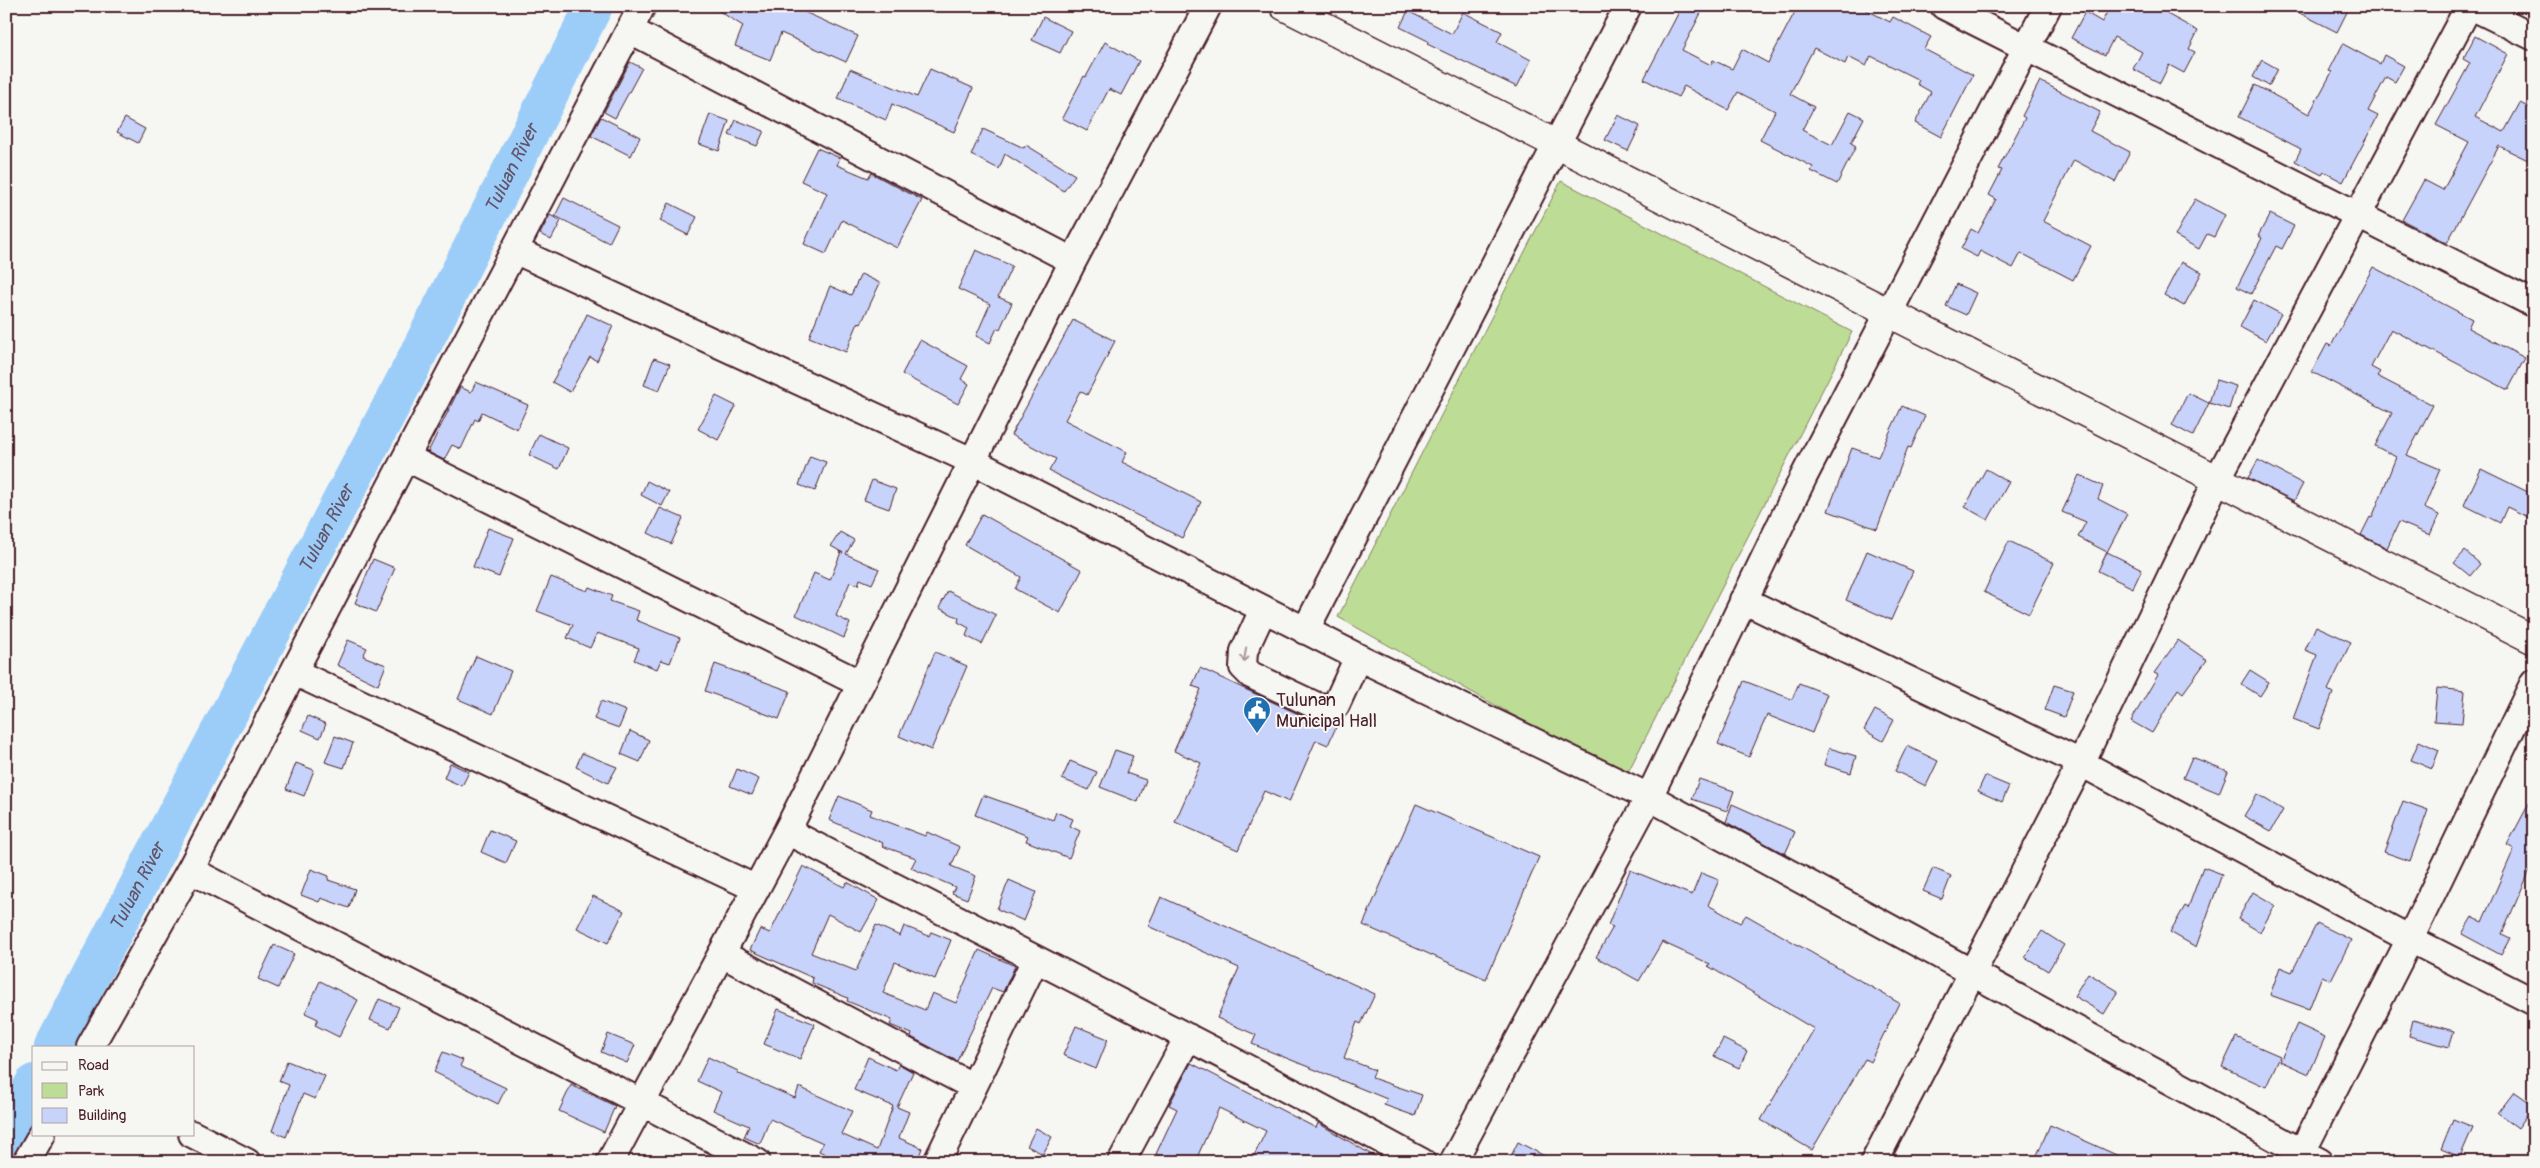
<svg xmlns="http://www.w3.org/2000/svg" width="2540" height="1168" viewBox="0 0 2540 1168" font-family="Pangolin,sans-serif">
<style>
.green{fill:#bddc95;stroke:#847e60}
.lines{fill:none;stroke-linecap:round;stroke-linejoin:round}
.river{stroke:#9bcdf8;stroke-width:38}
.building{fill:#c7d3fa;stroke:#4a1f2b}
.minor-casing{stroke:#4a1f2b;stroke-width:30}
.major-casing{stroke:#4a1f2b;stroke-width:31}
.minor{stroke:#f6f6f2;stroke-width:26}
.major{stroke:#f6f6f2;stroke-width:28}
.oneway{stroke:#a99598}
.labels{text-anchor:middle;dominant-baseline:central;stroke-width:4;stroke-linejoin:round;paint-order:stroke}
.poi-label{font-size:18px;fill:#4a1f2b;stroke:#f6f6f2;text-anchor:start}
.water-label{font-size:19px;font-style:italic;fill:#625368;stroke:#f6f6f2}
</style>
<rect width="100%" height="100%" fill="#f6f6f2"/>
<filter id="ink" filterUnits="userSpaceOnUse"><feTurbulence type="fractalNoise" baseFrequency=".02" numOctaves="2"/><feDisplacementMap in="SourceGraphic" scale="10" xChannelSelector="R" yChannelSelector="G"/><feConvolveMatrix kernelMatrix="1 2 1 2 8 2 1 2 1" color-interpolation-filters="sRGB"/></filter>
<g filter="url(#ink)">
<path class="green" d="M1561,181L1852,332L1625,778L1338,617Z"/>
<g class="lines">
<g class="river">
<path id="s1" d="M53,1047L406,378L594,6"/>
<path d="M6,1135L34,1083"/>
</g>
</g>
<path class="building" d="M711,6H791L858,36L846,62L781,33L770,60L735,46L743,26Z
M1682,6H1693L1702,11L1682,50L1711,65L1713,60L1732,69L1742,49L1768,63L1798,6H1859L1890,22L1893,17L1931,37L1924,49L1973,75L1941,137L1915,123L1931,92L1917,84L1919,80L1871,56L1866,66L1848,57L1845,64L1814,48L1790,94L1814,107L1802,130L1832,145L1850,111L1864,118L1851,143L1856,146L1837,184L1811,171L1813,167L1760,140L1775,111L1738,92L1728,110L1684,86L1678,97L1644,79Z
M2110,6H2171L2167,14L2198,31L2189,49L2195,52L2184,73L2169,65L2160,83L2133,69L2142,52L2114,37L2105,55L2071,38L2085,12L2102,22Z
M2286,6H2350L2337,32Z
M1408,11L1452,34L1463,12L1502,32L1497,42L1531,60L1517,87L1427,44L1428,41L1400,27Z
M1043,17L1071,31L1060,53L1032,40Z
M2475,36L2508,54L2475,117L2504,132L2520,103L2534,110V163L2499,146L2447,243L2402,220L2424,180L2443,190L2469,142L2436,125L2470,63L2463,59Z
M1105,42L1139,61L1121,95L1109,89L1087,131L1062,118L1084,76L1086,77Z
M2343,44L2380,64L2384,55L2404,66L2395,82L2386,77L2368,111L2378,116L2343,182L2324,172L2322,175L2295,161L2301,149L2239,117L2255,85L2309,114L2332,72L2329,71Z
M2262,60L2278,69L2269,86L2253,77Z
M630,62L642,68L615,118L604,112Z
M850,69L917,97L930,69L973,88L954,132L892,104L886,120L838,99Z
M2040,81L2100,112L2090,131L2130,152L2115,182L2074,160L2043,221L2091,246L2073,280L2021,253L2013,268L1980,251L1977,257L1961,249L1971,229L1978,233L1996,199L1989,195L2002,170L1998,169L2025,118L2022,116Z
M710,114L729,121L719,151L699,144Z
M1618,115L1640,126L1628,151L1605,140Z
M601,117L640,137L631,156L591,136Z
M125,118L145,129L138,143L117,132Z
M736,120L764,131L757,146L729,135Z
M983,129L1024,148L1026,145L1075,175L1064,191L1005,154L999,169L971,155Z
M817,148L840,158L837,165L868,178L871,173L922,200L897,248L842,220L826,254L804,244L827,193L801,181Z
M564,198L618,225L609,243L555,216Z
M2195,199L2225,215L2214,237L2207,234L2199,249L2175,236Z
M669,203L697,217L688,235L660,221Z
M2270,214L2294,226L2282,249L2276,246L2251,294L2237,287L2262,238L2258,236Z
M550,215L561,221L551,240L540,234Z
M976,250L1012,266L998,297L1012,303L1000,329L997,328L990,343L976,336L990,304L958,289Z
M2181,262L2202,272L2184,306L2164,295Z
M2373,267L2472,319L2468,328L2525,358L2508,390L2391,329L2371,367L2380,372L2377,376L2433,405L2407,455L2440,469L2424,508L2439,515L2430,535L2399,522L2387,548L2361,535L2370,517L2372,518L2396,457L2375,446L2392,413L2312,372L2327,344L2331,346Z
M861,274L880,283L861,324L858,323L846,352L809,337L830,286L851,295Z
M1956,284L1976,293L1966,315L1946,306Z
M2254,300L2281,314L2266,341L2240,327Z
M587,314L613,326L597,361L590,357L570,392L552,382L570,351Z
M1073,320L1115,341L1087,395L1080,391L1065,420L1127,452L1122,462L1201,502L1182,538L1049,471L1056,459L1011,435Z
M920,340L968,366L961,379L969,384L958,404L902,374Z
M654,358L670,364L659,391L644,385Z
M2216,380L2236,386L2229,409L2209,403Z
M476,382L528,405L517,429L482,412L478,421L475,419L461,449L452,445L444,460L428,452L460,387L471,392Z
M2188,393L2209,403L2193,436L2172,425Z
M716,396L736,406L718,440L698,429Z
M1902,406L1925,416L1911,448L1908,447L1877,529L1828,511L1852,448L1878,457Z
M539,434L568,448L559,469L529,455Z
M810,456L826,462L815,491L799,485Z
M2258,460L2303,484L2294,501L2248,478Z
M1986,469L2009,482L1988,520L1965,507Z
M2481,469L2534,495V520L2507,507L2500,523L2464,505Z
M2079,475L2103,486L2098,499L2127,514L2107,552L2078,537L2086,522L2062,512Z
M872,480L896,489L889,509L864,500Z
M647,481L669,492L662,506L641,495Z
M660,508L683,518L671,544L648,533Z
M982,514L1082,570L1060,613L1015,589L1021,577L965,545Z
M488,528L514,538L499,577L473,567Z
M840,532L854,540L846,554L879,569L872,584L860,579L858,585L850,582L836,616L850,623L844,638L796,615L814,573L830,580L841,552L843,553L831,546Z
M2009,541L2054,563L2029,614L1984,592Z
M1867,551L1913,571L1891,620L1846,600Z
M2465,551L2480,564L2470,576L2454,563Z
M2107,552L2142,569L2133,588L2098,571Z
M373,559L395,568L376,612L355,603Z
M551,577L587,591L589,587L612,596L610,601L639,611L636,620L680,638L670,663L661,660L657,669L634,660L639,648L597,633L590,648L567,638L573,625L537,611Z
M948,591L996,615L982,644L966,636L969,628L958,622L959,618L939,608Z
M2316,626L2351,642L2328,690L2333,693L2319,729L2293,719L2317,655L2305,650Z
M348,640L367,648L363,656L386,665L378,685L337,665Z
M2178,640L2207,660L2183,693L2178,689L2152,733L2131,721L2158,675L2154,673Z
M935,652L967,666L931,750L899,736Z
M476,656L511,671L493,714L458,699Z
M715,664L790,691L779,719L705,691Z
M1200,668L1311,720L1336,727L1328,745L1316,740L1289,802L1264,791L1238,850L1175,822L1201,763L1174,751L1201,689L1192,686Z
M2250,670L2269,682L2260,696L2241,684Z
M1744,681L1792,699L1799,683L1827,694L1812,733L1767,715L1749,757L1718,744Z
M2054,685L2073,691L2064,717L2045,710Z
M2437,688L2465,691L2462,723L2434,721Z
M601,701L626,711L619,728L594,719Z
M1875,710L1894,720L1883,741L1864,730Z
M308,716L326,724L320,738L302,730Z
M630,731L649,740L640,762L621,754Z
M335,736L353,743L344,768L325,762Z
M2419,741L2439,750L2432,769L2411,760Z
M1907,746L1938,761L1926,786L1895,771Z
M1829,748L1856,756L1851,773L1824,765Z
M1115,750L1133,756L1126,773L1146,780L1138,802L1100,787Z
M582,753L617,767L608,783L576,767Z
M2192,757L2228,771L2219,793L2183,778Z
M1070,761L1097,772L1089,790L1062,779Z
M296,763L314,770L304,796L286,789Z
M450,763L469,772L462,786L444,778Z
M737,769L759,779L752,795L730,786Z
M1985,776L2009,786L2002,802L1978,791Z
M1699,779L1734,791L1727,811L1692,799Z
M2257,794L2283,810L2271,831L2244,816Z
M2534,794V861L2502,934L2510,938L2501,955L2462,934L2472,917L2482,922L2514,849L2507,845Z
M983,795L1053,820L1056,812L1073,819L1070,826L1080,831L1069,858L1026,841L1028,836L975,815Z
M839,796L872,810L870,815L925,836L927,832L960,847L951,866L976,876L967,899L952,893L955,887L911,868L916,858L882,846L883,843L829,820Z
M2403,801L2428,810L2410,861L2384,852Z
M1416,804L1539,857L1486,979L1363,925Z
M1732,804L1795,832L1785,854L1726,822Z
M490,830L516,841L506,863L481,852Z
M803,866L844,887L847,882L879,900L861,932L828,914L811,953L856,971L876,925L900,936L904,926L929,936L931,932L951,940L935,979L895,962L883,993L925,1010L932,993L956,1003L979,950L1015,966L1003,992L992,988L957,1061L911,1037L912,1034L890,1025L892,1020L847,1001L848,998L812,983L813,978L750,950L760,929L770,933Z
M2203,867L2222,874L2196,947L2170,932L2185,906L2188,908Z
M1933,868L1951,876L1942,899L1923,891Z
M311,869L329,876L328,880L355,889L349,908L321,898L319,902L301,895Z
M1630,870L1692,895L1701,873L1719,880L1708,905L1740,923L1746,915L1899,1003L1870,1062L1865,1059L1812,1150L1761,1120L1814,1029L1708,966L1710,964L1662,942L1639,981L1596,957L1613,927L1608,925Z
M1009,880L1036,892L1024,921L997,909Z
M2253,892L2275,905L2260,932L2238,919Z
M593,896L624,911L608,943L577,928Z
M1161,897L1375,994L1361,1024L1357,1022L1344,1058L1375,1070L1372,1078L1422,1095L1415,1116L1384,1105L1387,1099L1252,1044L1256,1035L1217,1018L1239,968L1148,926Z
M2317,923L2351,940L2331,980L2322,976L2309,1009L2270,995L2280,967L2292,972Z
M2042,931L2064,945L2048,971L2025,957Z
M274,945L294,954L278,988L258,979Z
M2088,973L2118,991L2104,1014L2074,996Z
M320,981L358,1000L339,1037L315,1025L318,1019L305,1013Z
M379,999L399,1007L390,1028L370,1020Z
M778,1009L815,1024L800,1059L764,1044Z
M2413,1020L2454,1031L2449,1047L2409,1036Z
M2297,1024L2325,1037L2309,1074L2280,1061Z
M1076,1026L1108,1039L1096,1069L1063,1055Z
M608,1034L635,1045L627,1063L601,1052Z
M2236,1037L2280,1056L2266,1087L2222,1067Z
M1723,1039L1747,1051L1739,1068L1714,1056Z
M443,1052L463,1060L460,1066L506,1088L498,1104L434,1072Z
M708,1057L738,1071L737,1073L795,1098L799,1087L852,1111L841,1134L877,1150L893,1106L854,1090L868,1057L896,1070L899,1064L913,1072L897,1107L909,1112L899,1138L922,1148L917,1162H841L819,1151L823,1143L770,1119L760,1144L744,1137L749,1126L713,1110L721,1092L697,1081Z
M287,1061L325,1076L315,1099L303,1094L286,1137L272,1131L289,1085L279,1081Z
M1191,1063L1316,1128L1318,1123L1384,1162H1251L1266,1131L1219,1108L1195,1162H1173L1156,1154L1177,1109L1169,1105Z
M571,1085L615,1106L604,1132L559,1111Z
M2514,1092L2534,1106L2518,1128L2498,1113Z
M2453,1119L2473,1127L2460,1157L2441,1149Z
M2050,1125L2132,1162H2034Z
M1036,1128L1052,1137L1043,1154L1027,1146Z
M1518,1142L1556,1162H1508Z"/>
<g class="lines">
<g class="minor-casing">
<path id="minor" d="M1944,6L2534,304
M2471,6L2534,37
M630,30L1073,261
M514,250L972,461L1358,657L1649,797L2320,1162
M407,458L859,683
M1743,600L2081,763L2410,939L2534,1002
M1263,610L1244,651L1243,667L1251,675L1317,706L1328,707L1336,705L1358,657
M1305,631L1628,6
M294,672L755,888
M787,831C998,941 1213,1047 1422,1162
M190,870L757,1162
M722,954L972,1086
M90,1047L190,870L642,6
M192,1134L247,1162
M26,1162L42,1134
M610,1162L787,831L1073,261L1208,6
M937,1162L1035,960
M1121,1162L1188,1037
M1453,1162L1649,797L1804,476L2048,6
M1874,1162L2081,763L2218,478L2469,6
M2297,1162L2410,939L2534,682"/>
</g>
<g class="major-casing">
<path id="major" d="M1284,6L2534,640"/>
</g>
<use href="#minor" class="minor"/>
<use href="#major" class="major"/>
</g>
<defs><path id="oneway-shaft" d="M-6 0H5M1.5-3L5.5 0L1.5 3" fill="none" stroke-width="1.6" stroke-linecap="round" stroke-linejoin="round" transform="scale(1.25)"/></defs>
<use class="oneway" href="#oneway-shaft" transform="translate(1245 655) rotate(99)"/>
</g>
<defs>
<g id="civic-pin" transform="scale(1.4375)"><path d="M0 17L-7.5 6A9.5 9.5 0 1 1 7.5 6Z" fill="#1f6fb2" stroke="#f6f6f2"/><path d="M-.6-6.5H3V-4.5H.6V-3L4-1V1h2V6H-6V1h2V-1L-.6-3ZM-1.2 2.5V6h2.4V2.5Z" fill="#fff"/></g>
</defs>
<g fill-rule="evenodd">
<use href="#civic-pin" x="1257" y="710"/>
</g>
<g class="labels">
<g class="poi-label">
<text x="1276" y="700">Tulunan<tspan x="1276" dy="21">Municipal Hall</tspan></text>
</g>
<g class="water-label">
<text stroke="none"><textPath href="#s1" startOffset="991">Tuluan River</textPath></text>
<text stroke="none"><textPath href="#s1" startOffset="586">Tuluan River</textPath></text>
<text stroke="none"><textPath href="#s1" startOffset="181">Tuluan River</textPath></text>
</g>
</g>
<rect width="2540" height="1168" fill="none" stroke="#f6f6f2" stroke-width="25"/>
<rect x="12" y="12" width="2515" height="1143" fill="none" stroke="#4a1f2b" stroke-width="2" filter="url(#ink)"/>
<rect x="32" y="1046" width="162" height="90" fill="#f6f6f2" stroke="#b1a0a2"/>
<rect x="42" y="1062" width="25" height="8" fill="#f6f6f2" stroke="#b1a0a2"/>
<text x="78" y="1070" font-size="15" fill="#4a1f2b">Road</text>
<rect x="42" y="1083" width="25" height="15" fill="#bddc95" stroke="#b1a0a2"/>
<text x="78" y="1096" font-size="15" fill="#4a1f2b">Park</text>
<rect x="42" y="1108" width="25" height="15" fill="#c7d3fa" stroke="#b1a0a2"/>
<text x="78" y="1120" font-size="15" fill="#4a1f2b">Building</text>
</svg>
